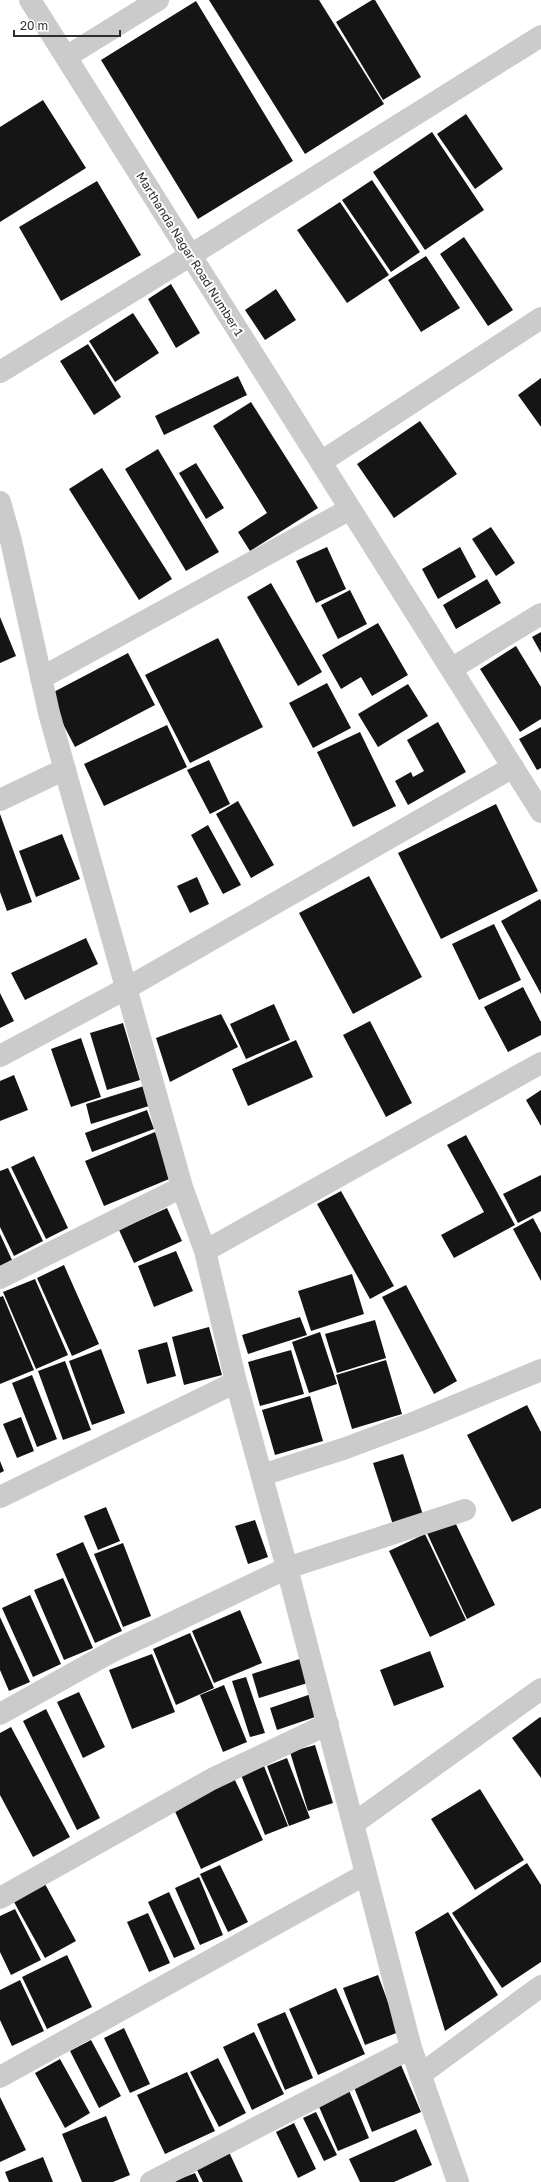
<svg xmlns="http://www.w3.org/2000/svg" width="541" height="2182" viewBox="0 0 541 2182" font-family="'Golos Text',sans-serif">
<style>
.building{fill:#151515}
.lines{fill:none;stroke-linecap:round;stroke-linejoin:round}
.street{stroke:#cbcbcb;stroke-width:22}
.labels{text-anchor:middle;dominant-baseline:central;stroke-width:4;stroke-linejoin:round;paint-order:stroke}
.street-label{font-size:12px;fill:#2e2e2e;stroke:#fff}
</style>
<rect width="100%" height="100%" fill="#fff"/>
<path class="building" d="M209,0H319L384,104L305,154Z
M372,0H375L421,77L383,100L336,22Z
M196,1L293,161L198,219L101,60Z
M43,100L86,168L0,222V127Z
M466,114L503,169L475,189L437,134Z
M432,132L484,210L425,250L373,172Z
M372,180L420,252L391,272L342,200Z
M97,181L141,255L61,301L19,227Z
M340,202L389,275L347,303L297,230Z
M464,237L513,310L488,326L440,254Z
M426,256L460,308L421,332L388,280Z
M171,284L200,333L176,348L148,299Z
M276,289L296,320L265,340L245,310Z
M133,313L159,353L115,382L89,341Z
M88,344L121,397L94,415L60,361Z
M238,376L247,395L164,435L155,416Z
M541,378V427L518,395Z
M251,402L318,508L250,551L238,532L267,513L213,426Z
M420,421L457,474L394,518L357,464Z
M158,449L219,552L186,571L125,469Z
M196,463L224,508L206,519L179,473Z
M102,468L172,579L139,600L69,489Z
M491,527L515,563L496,576L472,539Z
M327,547L346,589L316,603L296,561Z
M460,547L476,577L438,599L422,569Z
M487,579L501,603L456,629L443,605Z
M271,583L322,672L298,686L247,597Z
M350,590L367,624L338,639L321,605Z
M0,617L16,656L0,663Z
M378,623L408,675L372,696L361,677L341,689L322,655Z
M541,632V653L532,637Z
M218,638L263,727L190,763L145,675Z
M516,646L541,687V719L520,732L480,669Z
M128,653L155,705L75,747L48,695Z
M327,683L351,728L313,748L289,703Z
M408,684L428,716L378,747L358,714Z
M438,722L466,772L408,805L395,781L411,772L413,777L424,771L407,740Z
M167,725L187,767L104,806L84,764Z
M541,727V768L537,770L519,739Z
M360,732L396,806L353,827L317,752Z
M209,760L230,804L210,814L187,770Z
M238,801L274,865L251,878L216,814Z
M496,804L538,891L441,939L398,853Z
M0,814L32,902L7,911L0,892Z
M208,825L241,885L223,894L191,835Z
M62,834L80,879L36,897L19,851Z
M369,876L422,977L353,1014L299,913Z
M197,877L209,904L190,913L177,886Z
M540,899L541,901V994L501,921Z
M494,924L521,980L479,1000L452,944Z
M86,938L98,964L25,1000L11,973Z
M523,987L541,1022V1035L508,1052L484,1007Z
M0,993L14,1021L0,1028Z
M274,1004L290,1040L246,1059L230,1024Z
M221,1014L238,1047L170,1082L156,1038Z
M370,1021L412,1103L386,1117L343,1035Z
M123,1023L140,1080L107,1090L90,1033Z
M81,1038L101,1097L71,1107L51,1049Z
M296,1040L313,1077L248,1106L232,1069Z
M14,1075L28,1110L0,1121V1081Z
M144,1086L149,1106L91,1124L86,1104Z
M541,1090V1126L526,1100Z
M147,1110L154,1129L92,1152L85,1133Z
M155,1132L174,1177L104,1206L85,1161Z
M466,1135L515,1225L454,1258L441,1235L484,1212L447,1145Z
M34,1156L68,1228L46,1239L11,1167Z
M8,1168L43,1241L14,1256L0,1227V1171Z
M541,1175V1211L518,1223L503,1194Z
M341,1191L394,1286L370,1299L317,1204Z
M167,1208L182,1241L134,1263L119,1230Z
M533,1218L541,1233V1281L513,1229Z
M0,1234L12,1260L0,1266Z
M176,1251L193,1291L154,1307L138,1266Z
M64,1265L99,1344L72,1356L37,1278Z
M352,1274L364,1314L311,1331L298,1291Z
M35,1279L68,1355L36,1369L3,1292Z
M406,1285L457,1381L434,1394L382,1297Z
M3,1296L34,1370L0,1384V1297Z
M300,1317L307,1335L248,1354L242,1335Z
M375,1320L386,1358L337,1373L325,1334Z
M209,1327L222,1375L184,1385L172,1337Z
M320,1332L337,1384L309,1393L292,1342Z
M167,1342L176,1376L147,1384L138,1350Z
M101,1349L125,1413L92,1425L69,1361Z
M291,1350L304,1394L260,1406L248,1362Z
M386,1360L402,1414L352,1429L336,1375Z
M65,1361L91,1430L63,1440L38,1371Z
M32,1375L57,1439L37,1447L12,1383Z
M310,1396L323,1441L275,1455L262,1410Z
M527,1405L541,1432V1508L512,1522L467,1435Z
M21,1417L34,1451L17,1458L3,1424Z
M403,1454L424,1518L394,1528L373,1463Z
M0,1461L4,1471L0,1473Z
M106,1507L120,1541L98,1550L84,1516Z
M453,1518L495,1605L467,1619L426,1531Z
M255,1520L268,1557L248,1564L235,1526Z
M425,1534L466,1620L430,1637L389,1551Z
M83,1542L122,1631L95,1643L56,1554Z
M123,1543L151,1616L123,1627L94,1554Z
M63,1578L93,1648L64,1660L34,1590Z
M30,1595L61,1664L33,1677L2,1608Z
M240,1610L262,1663L214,1683L192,1631Z
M0,1617L30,1682L9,1691L0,1670Z
M190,1633L214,1688L176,1705L153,1649Z
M430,1651L444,1687L394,1706L380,1670Z
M152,1654L175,1712L132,1729L109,1670Z
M306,1657L314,1681L259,1698L252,1674Z
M246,1677L265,1733L250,1737L232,1681Z
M224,1685L247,1742L223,1752L200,1695Z
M79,1692L105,1747L83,1758L57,1702Z
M317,1692L324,1714L277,1730L270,1708Z
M46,1709L100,1818L77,1830L23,1721Z
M540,1717L541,1718V1778L512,1738Z
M11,1727L70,1837L33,1857L0,1795V1733Z
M315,1745L333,1803L308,1811L290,1752Z
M287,1758L310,1818L289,1826L267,1766Z
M264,1766L288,1826L265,1835L241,1775Z
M234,1778L263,1840L201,1869L173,1807Z
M480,1789L524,1860L475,1890L431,1819Z
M527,1863L541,1885V1962L502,1988L452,1913Z
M220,1865L248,1922L228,1932L200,1874Z
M199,1877L223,1935L200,1945L175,1888Z
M45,1884L76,1941L45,1958L14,1902Z
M169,1892L195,1949L174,1958L148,1902Z
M15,1909L41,1960L11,1975L0,1952V1916Z
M448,1912L498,1995L445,2031L415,1932Z
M148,1913L170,1963L149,1972L127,1922Z
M67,1955L92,2007L47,2029L22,1977Z
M378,1975L399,2032L365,2045L343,1988Z
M20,1980L44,2031L12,2046L0,2020V1990Z
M336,1988L365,2054L318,2075L289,2009Z
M285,2012L313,2078L285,2090L257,2024Z
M124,2028L150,2084L130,2093L104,2038Z
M254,2032L284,2094L252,2110L223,2047Z
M91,2040L121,2096L99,2108L70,2051Z
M218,2058L246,2113L219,2127L190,2072Z
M60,2059L90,2113L65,2128L35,2073Z
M401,2065L421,2112L372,2132L353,2085Z
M187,2072L215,2131L165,2154L137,2095Z
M348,2088L369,2138L338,2151L317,2102Z
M0,2097L26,2150L0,2162Z
M316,2112L337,2155L324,2161L303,2118Z
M106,2116L130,2175L113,2182H82L62,2134Z
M294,2123L316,2169L298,2178L276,2132Z
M416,2129L432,2165L394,2182H360L349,2159Z
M229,2152L243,2182H203L196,2168Z
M43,2157L53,2182H9L5,2172Z
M195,2173L199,2182H176L175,2181Z"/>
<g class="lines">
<path class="street" d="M30,0L541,812
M66,57L158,0
M0,372L191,255L541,36
M321,462L541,318
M0,502L11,541L49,713L182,1187L205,1251L236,1382L287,1568L411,2048L458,2182
M451,669L541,614
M41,678L350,509
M0,800L65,769
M0,1056L127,988L513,767
M205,1251L541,1063
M0,1278L182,1187
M262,1475L346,1448L418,1421L541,1370
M0,1497L236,1382
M0,1714L113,1651L287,1568L465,1510
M353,1824L541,1689
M0,1898L212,1779L328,1724
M420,2075L541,1986
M0,2077L366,1874
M151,2182L411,2048"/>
</g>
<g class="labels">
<g class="street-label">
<text transform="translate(190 254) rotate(58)">Marthanda Nagar Road Number 1</text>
</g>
</g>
<path d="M14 30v6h106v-6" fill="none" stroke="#2e2e2e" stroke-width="2"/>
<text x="20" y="30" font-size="12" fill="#2e2e2e" stroke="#ffffff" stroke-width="3" paint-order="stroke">20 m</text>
</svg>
